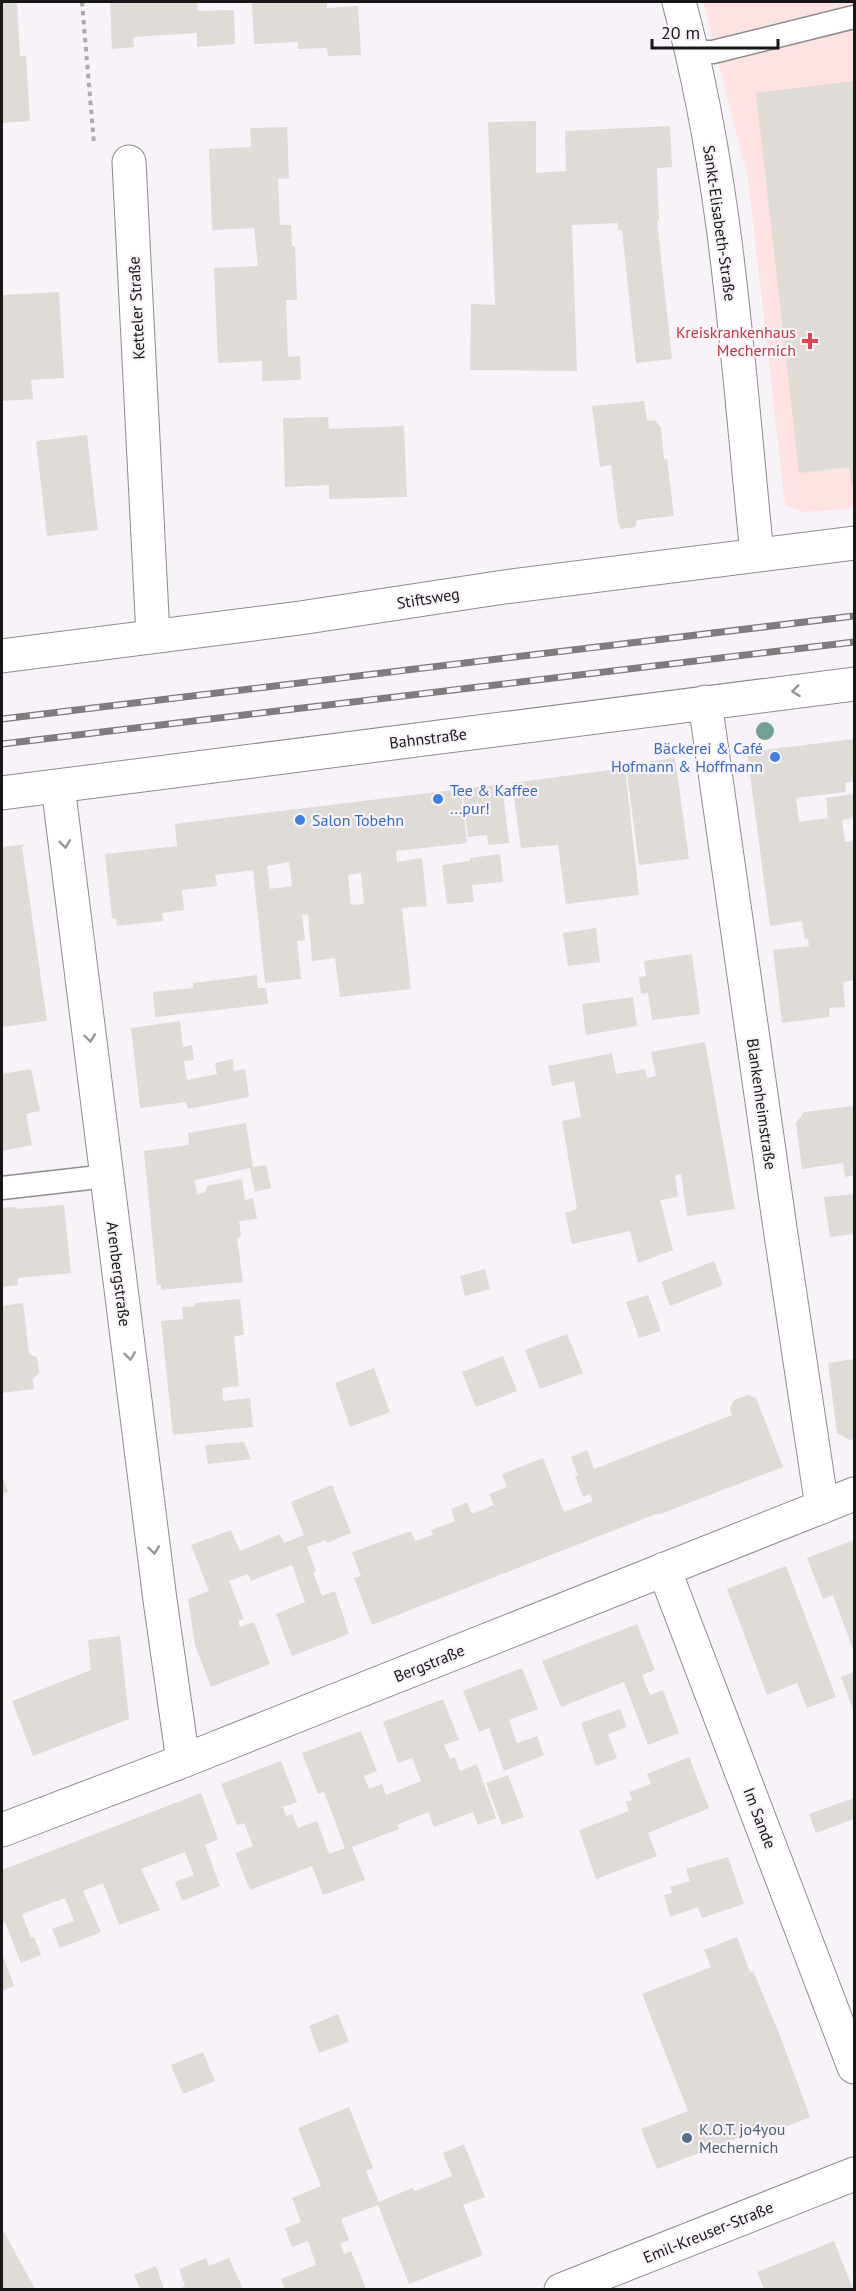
<svg xmlns="http://www.w3.org/2000/svg" width="856" height="2291" viewBox="0 0 856 2291" font-family="'PT Sans',sans-serif">
<style>
.medical{fill:#ffe3e2}
.building{fill:#dfdbd6;fill-rule:evenodd}
.lines{fill:none;stroke-linecap:round;stroke-linejoin:round}
.lane-casing{stroke:#8f8b8f;stroke-width:25}
.street-casing{stroke:#8f8b8f;stroke-width:35}
.secondary-casing{stroke:#8f8b8f;stroke-width:35}
.path{stroke:#adaaad;stroke-width:4;stroke-dasharray:4.5 4.5;stroke-linecap:butt}
.lane{stroke:#fff;stroke-width:22}
.street{stroke:#fff;stroke-width:33}
.secondary{stroke:#fff;stroke-width:33}
.rail-casing{stroke:#7e7c7e;stroke-width:7}
.rail{stroke:#f8f3f8;stroke-width:4.5;stroke-dasharray:14;stroke-linecap:butt}
.tree{fill:#72a193}
.oneway{stroke:#979797}
.health-dot{fill:#e0444e;stroke:#f8f3f8;stroke-width:2}
.shop-dot{fill:#3f7fe0;stroke:#f8f3f8;stroke-width:2}
.service-dot{fill:#5c6f8a;stroke:#f8f3f8;stroke-width:2}
.labels{text-anchor:middle;dominant-baseline:central;stroke-width:4.5;stroke-linejoin:round;paint-order:stroke}
.street-label{font-size:16px;fill:#181718;stroke:#f8f3f8}
.health-label{font-size:16px;fill:#be3a42;stroke:#f8f3f8;text-anchor:end}
.shop-label{font-size:16px;fill:#366cbe;stroke:#f8f3f8;text-anchor:start}
.service-label{font-size:16px;fill:#4e5e75;stroke:#f8f3f8;text-anchor:start}
</style>
<rect width="100%" height="100%" fill="#f8f3f8"/>
<path class="medical" d="M703,2H854V508L804,512L785,505L748,178Z"/>
<path class="building" d="M2,2H17L20,56H26L30,121L2,123Z
M110,2H197L198,11L234,10L235,44L197,47V33L133,37L134,47L112,49Z
M252,2H327V8L358,6L361,55L328,56L327,48L298,49V42L254,44Z
M854,81V484L851,485L849,467L799,473L756,93Z
M536,121V173L566,171L565,131L670,126L672,167L657,168L659,221H657L672,359L636,363L622,230H618V223L572,225L577,371L470,370L471,304L495,305L488,122Z
M287,127L289,178L278,179L280,225H291L292,246H295L297,300H286L288,357L300,356L301,380L262,381V361L218,363L214,268L258,266L254,228L212,230L209,149L251,147L250,128Z
M59,292L64,378L31,380L33,399L2,401V295Z
M644,401L647,421L655,420L661,428L664,459H667L674,516L637,520L635,527L621,529L618,522L611,465L600,467L592,406Z
M328,417L329,429L404,426L407,497L329,499V485L285,487L283,418Z
M87,435L98,530L47,536L36,441Z
M854,739V781L845,783L846,792L796,798L799,822L828,818L826,798L854,794V818L842,820L845,842L854,841V980L843,982L845,1007L829,1008L830,1017L782,1023L773,950L809,946L808,939L805,940L802,921L770,926L747,752Z
M675,758L689,859L639,865L626,765Z
M625,768L639,895L566,904L558,845L521,848L512,783Z
M502,784L509,843L488,845L487,835L468,837L462,789Z
M461,789L467,843L396,851L397,862L422,858L427,906L402,908L411,989L340,997L335,958L312,961L308,914L302,915L305,940L297,941L301,979L265,983L253,870L215,875L217,886L182,890L184,910L162,913L163,921L117,926L116,918H112L105,854L177,846L175,824ZM289,862L292,886L270,889L267,866ZM361,873L364,904L351,905L348,875Z
M26,844L22,847L47,1021L2,1027V847Z
M500,854L503,882L472,885L474,902L447,904L442,865L470,861V858Z
M596,928L600,962L568,966L563,933Z
M692,954L700,1014L652,1020L648,993L641,994L639,977L646,976L644,961Z
M257,975L258,988H266L268,1004L155,1017L153,992L193,988V983Z
M633,997L637,1026L586,1035L582,1004Z
M180,1021L183,1047L192,1045L194,1060L184,1061L187,1080L217,1074L215,1063L233,1059L234,1071L245,1069L249,1097L188,1109L186,1102L140,1108L131,1028Z
M705,1042L735,1209L687,1216L681,1174L675,1175L678,1197L660,1200L673,1250L638,1263L630,1231L572,1244L565,1213L577,1209L562,1121L581,1117L574,1081L552,1086L548,1066L612,1053L616,1074L645,1069L647,1078L656,1076L651,1052Z
M31,1069L40,1111L26,1114L32,1145L2,1151V1074Z
M854,1106V1175L845,1177L843,1163L802,1169L796,1123L804,1112Z
M246,1123L253,1167L266,1165L271,1188L255,1192L250,1168L195,1180L197,1195L205,1192L207,1186L242,1179L245,1200L253,1198L257,1219L239,1221L241,1236L237,1238L243,1282L161,1290V1285H157L144,1151L189,1145L188,1133Z
M854,1194V1234L830,1237L824,1197Z
M64,1205L71,1273L18,1278V1285L2,1287V1208L16,1207L17,1209Z
M714,1261L723,1285L670,1306L661,1282Z
M485,1269L490,1289L465,1296L460,1276Z
M648,1295L661,1331L639,1338L626,1302Z
M240,1299L244,1335L234,1336L239,1386L222,1388L223,1401L250,1398L253,1427L173,1435L161,1321L183,1319L182,1307L195,1306V1303Z
M23,1303L29,1354L37,1357L39,1373L33,1379L34,1389L2,1393V1306Z
M567,1334L583,1373L540,1389L525,1350Z
M503,1356L517,1391L476,1407L462,1372Z
M854,1359V1439L850,1440L837,1433L828,1363Z
M374,1368L390,1412L350,1427L335,1383Z
M748,1395L756,1398L783,1467L660,1514H656L372,1625L354,1578L361,1576L352,1552L411,1531L415,1541L433,1535L431,1530L455,1521L451,1509L467,1502L472,1514L494,1505L489,1494L507,1487L502,1474L543,1458L564,1512L593,1501L590,1494L583,1497L575,1476L578,1475L571,1457L587,1450L594,1469L732,1415L730,1408L734,1400Z
M244,1442L251,1459L208,1464L205,1445Z
M2,1475L8,1492L2,1494Z
M332,1485L351,1533L327,1543L326,1540L307,1547L316,1571L313,1572L322,1596L335,1591L349,1634L292,1656L276,1614L305,1602L292,1565L251,1581L248,1574L229,1581L244,1619L238,1621L240,1627L254,1622L270,1664L211,1687L195,1645L188,1599L209,1591L191,1545L231,1530L240,1551L280,1534L284,1543L304,1535L291,1502Z
M854,1540V1652L833,1595L823,1599L807,1558Z
M786,1566L836,1697L807,1708L797,1683L767,1695L727,1589Z
M637,1624L655,1670L642,1675L650,1695L663,1690L679,1733L648,1745L624,1682L561,1707L542,1661Z
M120,1636L129,1719L33,1756L12,1701L91,1670L88,1640Z
M522,1668L538,1709L509,1720L517,1743L537,1736L544,1755L504,1771L489,1728L479,1732L463,1691Z
M854,1672V1712L841,1677Z
M443,1699L459,1740L444,1745L450,1759L455,1757L460,1771L477,1764L496,1818L478,1825L473,1812L434,1827L428,1812L397,1825L399,1829L352,1847L365,1880L323,1895L312,1866L250,1890L235,1853L253,1846L244,1823L237,1825L221,1784L281,1761L297,1802L283,1807L286,1816L292,1814L298,1828L317,1821L329,1854L345,1848L324,1792L318,1794L302,1753L361,1731L377,1771L364,1776L369,1789L382,1784L386,1795L421,1781L412,1758L398,1763L383,1722Z
M620,1709L627,1727L608,1734L617,1758L596,1766L581,1723Z
M689,1757L709,1808L648,1833L657,1856L596,1879L579,1830L629,1811L626,1802L632,1800L629,1792L651,1784L647,1774Z
M508,1775L524,1817L502,1825L486,1783Z
M201,1793L218,1839L205,1845L220,1886L182,1901L175,1882L194,1875L185,1852L141,1869L160,1910L119,1925L103,1883L83,1891L101,1932L81,1940L60,1948L52,1929L74,1921L65,1898L22,1914L31,1938L34,1937L41,1955L21,1963L5,1922L2,1923V1870Z
M854,1798V1819L816,1833L809,1814Z
M728,1857L744,1904L702,1918L698,1907L670,1917L664,1895L672,1893L670,1887L690,1881L686,1869Z
M737,1937L750,1972L753,1971L779,2033L810,2117L765,2135L762,2129L657,2169L641,2129L688,2111L642,1994L711,1967L704,1950Z
M2,1953L14,1986L2,1991Z
M338,2014L349,2042L319,2053L309,2026Z
M203,2052L215,2081L183,2094L171,2065Z
M349,2107L373,2168L366,2171L379,2202L412,2188L415,2191L452,2176L443,2153L464,2144L485,2197L463,2205L483,2255L409,2284L378,2205L341,2219L349,2240L340,2244L344,2254L351,2251L366,2289H285L281,2279L316,2265L308,2241L292,2247L285,2228L301,2222L292,2198L321,2186L298,2128Z
M4,2232L35,2289H2V2234Z
M834,2241L853,2289H764L757,2272Z
M206,2258L209,2266L229,2258L243,2289H178L185,2286L179,2269Z
M156,2266L164,2289H140L134,2275Z"/>
<g class="lines">
<g class="lane-casing">
<path id="lane" d="M693,52H713L854,17
M2,1188L107,1176"/>
</g>
<g class="street-casing">
<path id="street" d="M679,2C728,180 738,370 757,554
M129,162L153,636
M705,702L780,1228L822,1507
M58,786L160,1600L183,1761
M2,793L854,684
M664,1569L854,2067
M2,1830L183,1761L854,1494
M561,2290L854,2174"/>
</g>
<g class="secondary-casing">
<path id="secondary" d="M2,656L300,618L504,587L854,543"/>
</g>
<path class="path" d="M82,2L94,144"/>
<use href="#lane" class="lane"/>
<use href="#street" class="street"/>
<use href="#secondary" class="secondary"/>
<g class="rail-casing">
<path id="rail" d="M2,719L854,616
M2,744L854,642"/>
</g>
<use href="#rail" class="rail"/>
</g>
<circle class="tree" cx="765" cy="731" r="9"/>
<defs><path id="oneway-chevron" d="M-2-3.5L2.5 0L-2 3.5" fill="none" stroke-width="1.6" stroke-linecap="round" stroke-linejoin="round" transform="scale(1.5)"/></defs>
<g class="oneway">
<use href="#oneway-chevron" transform="translate(796 691) rotate(173)"/>
<use href="#oneway-chevron" transform="translate(65 844) rotate(83)"/>
<use href="#oneway-chevron" transform="translate(90 1038) rotate(83)"/>
<use href="#oneway-chevron" transform="translate(130 1356) rotate(83)"/>
<use href="#oneway-chevron" transform="translate(154 1550) rotate(83)"/>
</g>
<path class="health-dot" d="M807 332h6v6h6v6h-6v6h-6v-6h-6v-6h6z"/>
<g class="shop-dot">
<circle cx="775" cy="757" r="6"/>
<circle cx="438" cy="799" r="6"/>
<circle cx="300" cy="820" r="6"/>
</g>
<circle class="service-dot" cx="687" cy="2138" r="6"/>
<g class="labels">
<g class="street-label">
<text transform="translate(720 223) rotate(82)">Sankt-Elisabeth-Straße</text>
<text transform="translate(136 308) rotate(-93)">Ketteler Straße</text>
<text transform="translate(428 598) rotate(-9)">Stiftsweg</text>
<text transform="translate(428 738) rotate(-7)">Bahnstraße</text>
<text transform="translate(762 1104) rotate(82)">Blankenheimstraße</text>
<text transform="translate(119 1274) rotate(83)">Arenbergstraße</text>
<text transform="translate(429 1663) rotate(-22)">Bergstraße</text>
<text transform="translate(760 1818) rotate(69)">Im Sande</text>
<text transform="translate(708 2232) rotate(-22)">Emil-Kreuser-Straße</text>
</g>
<g class="health-label">
<text x="796" y="332">Kreiskrankenhaus<tspan x="796" dy="18">Mechernich</tspan></text>
</g>
<g class="shop-label">
<text x="763" y="748" text-anchor="end">Bäckerei &amp; Café<tspan x="763" dy="18">Hofmann &amp; Hoffmann</tspan></text>
<text x="450" y="790">Tee &amp; Kaffee<tspan x="450" dy="18">...pur!</tspan></text>
<text x="312" y="820">Salon Tobehn</text>
</g>
<g class="service-label">
<text x="699" y="2129">K.O.T. jo4you<tspan x="699" dy="18">Mechernich</tspan></text>
</g>
</g>
<rect width="856" height="2291" fill="none" stroke="#181718" stroke-width="6"/>
<path d="M652 39v9h126v-9" fill="none" stroke="#181718" stroke-width="3"/>
<text x="661" y="39" font-size="18" fill="#181718" stroke="#f8f3f8" stroke-width="4.5" paint-order="stroke">20 m</text>
</svg>
